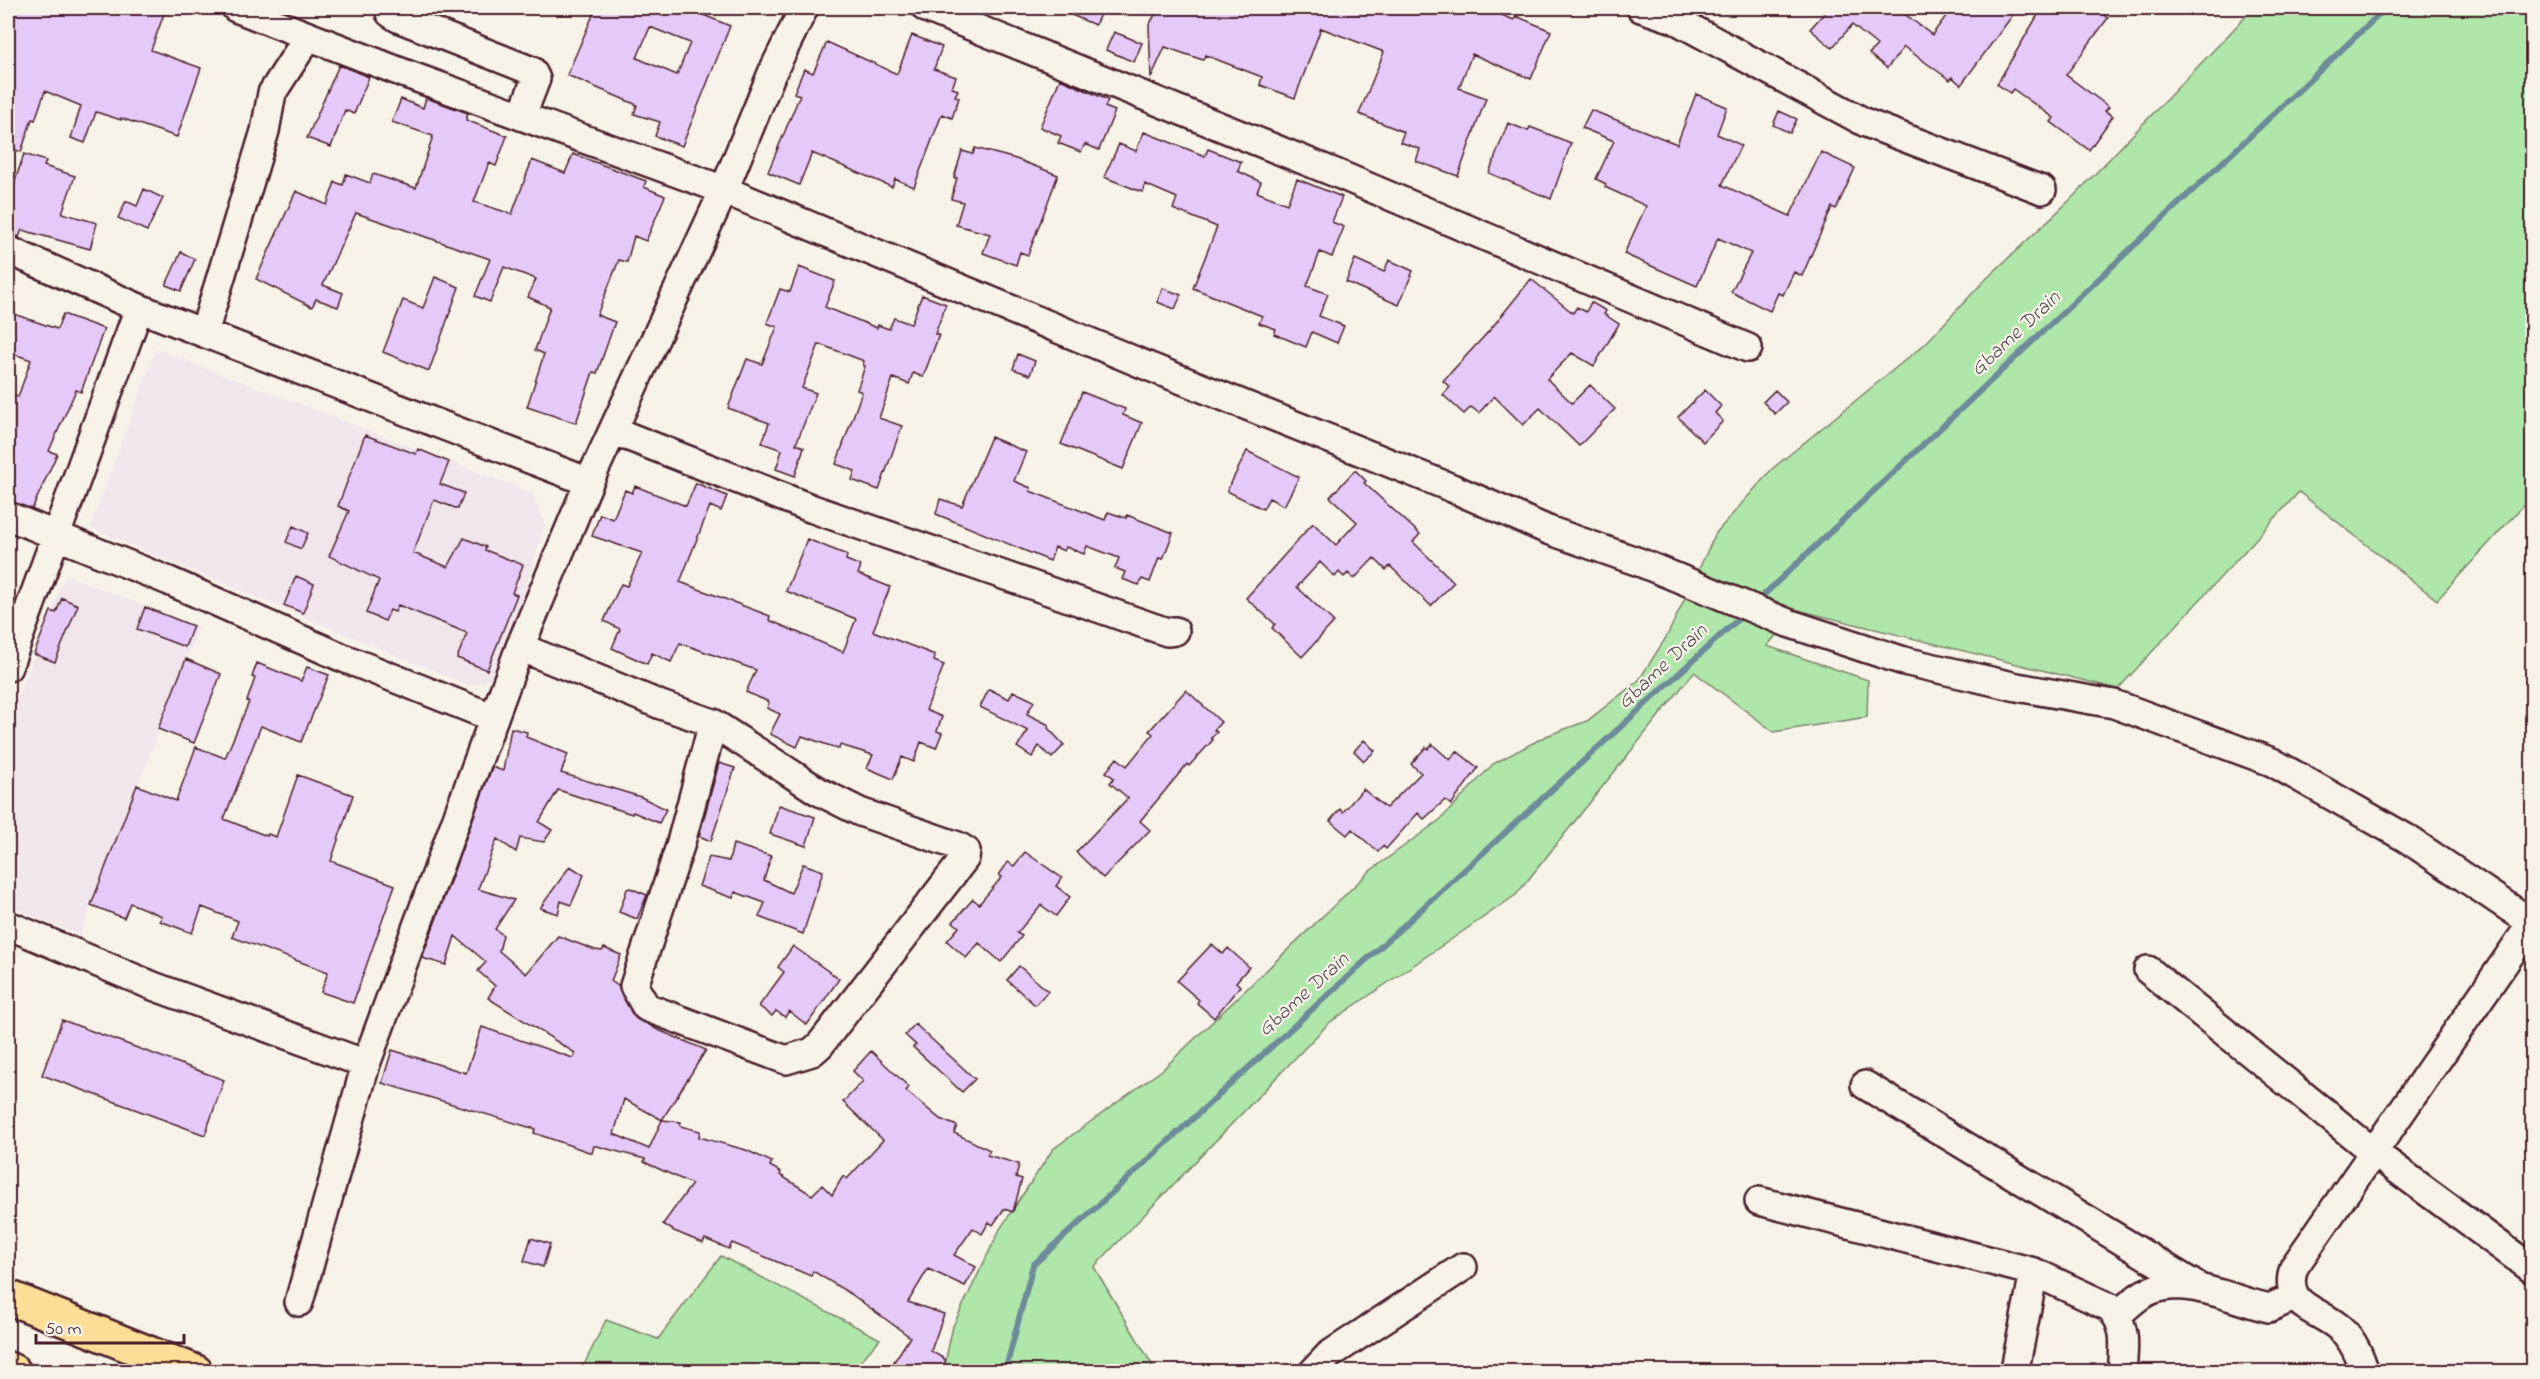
<svg xmlns="http://www.w3.org/2000/svg" width="2540" height="1379" viewBox="0 0 2540 1379" font-family="'Indie Flower',sans-serif">
<style>
.built{fill:#f2e6ed}
.green{fill:#afe6aa;stroke:#7c826a;stroke-width:1.5}
.lines{fill:none;stroke-linecap:round;stroke-linejoin:round}
.stream{stroke:#6d8b99;stroke-width:6}
.building{fill:#e5c9f8;stroke:#4a1f2b;stroke-width:1.5;fill-rule:evenodd}
.minor-casing{stroke:#4a1f2b;stroke-width:32}
.highway-casing{stroke:#4a1f2b;stroke-width:38}
.minor{stroke:#f7f3e8;stroke-width:27}
.highway{stroke:#fdde96;stroke-width:33}
.labels{text-anchor:middle;dominant-baseline:central;stroke-width:4.5;stroke-linejoin:round;paint-order:stroke}
.water-label{font-size:21px;font-style:italic;fill:#584c59;stroke:#f7f3e8}
</style>
<rect width="100%" height="100%" fill="#f7f3e8"/>
<filter id="ink" filterUnits="userSpaceOnUse"><feTurbulence type="fractalNoise" baseFrequency=".0167" numOctaves="2"/><feDisplacementMap in="SourceGraphic" scale="12" xChannelSelector="R" yChannelSelector="G"/><feConvolveMatrix kernelMatrix="1 2 1 2 8 2 1 2 1" color-interpolation-filters="sRGB"/></filter>
<g filter="url(#ink)">
<path class="built" d="M156,349L532,493L545,525L498,678L470,686L90,528Z
M65,575L199,627L80,935L8,906V723Z"/>
<path class="green" d="M2254,8H2532V496L2437,600L2299,492L2118,689L1798,610L1767,646L1868,680L1867,717L1774,732L1694,672L1516,895L1329,1023L1094,1267L1156,1371L943,1372L953,1326L1000,1229L1053,1149L1162,1070L1370,871L1441,819L1493,764L1546,736L1587,721L1639,680L1667,636L1716,533L1772,469L1926,343L1984,281L2071,199Z
M721,1256L880,1339L852,1371H581L606,1320L658,1339Z"/>
<g class="lines">
<path class="stream" d="M1755,603L2386,8
M1005,1372L1033,1265L1746,612"/>
</g>
<path class="building" d="M8,8H166L151,50L201,68L177,137L121,118V120L96,112L85,143L71,138L81,106L45,91L35,120L32,119L21,152L8,147Z
M596,8H687L730,26L682,146L655,136L660,122L634,114L637,105L567,75ZM650,27L690,43L677,75L637,58Z
M1055,8H1103L1095,25Z
M1159,8H1484L1514,20L1516,16L1551,31L1531,79L1472,54L1459,88L1486,98L1458,176L1416,161L1420,149L1400,142L1404,132L1359,114L1384,52L1321,28L1295,98L1260,85L1262,77L1205,55L1203,60L1165,47L1151,78L1149,25Z
M1829,8H1897L1932,35L1952,8H2018L1961,85L1952,77L1950,80L1904,47L1887,68L1869,54L1877,45L1852,25L1832,48L1810,29Z
M2042,8H2093L2108,18L2066,75L2109,107L2105,111L2113,116L2089,150L2051,122L2054,118L2013,89L2010,93L1997,84Z
M1114,32L1142,43L1134,62L1106,50Z
M912,35L942,47L934,69L956,77L952,88L958,90L955,96L959,98L952,118L942,114L914,187L895,179L892,187L812,153L799,185L768,172L800,95L794,93L804,69L813,73L827,42L897,74Z
M339,65L369,77L354,114L345,110L331,147L307,138Z
M1060,79L1108,100L1105,107L1115,111L1099,150L1085,144L1081,152L1058,143L1061,136L1040,127Z
M1696,94L1727,107L1717,134L1741,145L1722,185L1790,216L1821,152L1855,168L1836,209L1832,207L1802,276L1794,272L1783,295L1778,293L1770,311L1731,292L1751,253L1718,238L1697,286L1624,254L1646,206L1605,187L1606,184L1596,179L1614,141L1582,128L1591,110L1677,144Z
M426,98L468,113L466,120L507,136L496,166L489,163L474,202L512,214L532,160L565,173L573,154L646,181L644,187L665,196L646,241L634,236L627,262L619,260L597,315L615,322L597,373L593,372L576,423L527,407L544,354L535,350L550,307L528,297L536,279L504,267L490,302L475,296L490,259L356,213L323,285L343,293L338,307L316,299L312,307L256,279L296,191L327,205L335,182L343,185L346,174L370,183L373,174L416,188L433,136L392,122L401,99L423,108Z
M1779,111L1797,119L1790,133L1773,125Z
M1508,123L1528,131L1530,127L1571,143L1551,199L1489,173Z
M1144,132L1205,156L1208,149L1241,162L1238,171L1261,182L1257,192L1287,204L1297,179L1342,197L1332,222L1344,227L1332,257L1320,252L1307,286L1328,294L1319,316L1344,326L1337,343L1312,332L1306,347L1274,334L1276,329L1259,323L1262,316L1193,288L1217,227L1173,209L1177,198L1145,184L1142,192L1104,177L1119,144L1136,151Z
M975,148L1016,159L1058,175L1028,255L1020,252L1016,265L983,253L990,234L956,225L963,202L951,199L957,178H954L962,151L973,154Z
M24,154L46,161L44,166L75,176L62,213L97,223L90,249L22,230L19,237L8,234V185L13,187Z
M144,189L163,198L147,231L118,218L126,201L137,206Z
M181,252L195,259L181,291L166,285Z
M1355,259L1384,272L1389,260L1413,271L1399,305L1346,282Z
M799,267L835,281L825,307L877,328L878,325L889,329L894,318L911,324L922,295L946,304L935,334L939,335L923,377L913,373L909,384L893,378L879,418L902,426L879,490L852,480L855,471L836,464L862,392L857,390L865,366L863,365L864,361L819,344L802,388L816,393L796,444L804,447L795,476L776,469L782,450L762,443L769,423L728,408L747,359L762,364L777,327L767,323L780,289L790,292Z
M435,277L459,287L429,371L383,352L403,300L423,308Z
M1531,279L1573,313L1577,307L1586,312L1591,302L1606,311L1604,314L1619,324L1594,366L1572,353L1547,379L1572,403L1590,385L1615,409L1579,446L1540,408L1523,425L1494,396L1479,413L1471,407L1464,414L1443,395L1450,387L1443,381L1490,330Z
M1163,288L1181,295L1175,309L1157,302Z
M8,312L57,329L63,314L104,329L81,392L76,390L49,451L57,454L32,509L8,501V391L18,397L31,360L8,352Z
M1018,354L1035,361L1030,375L1013,369Z
M1705,390L1721,406L1715,413L1723,421L1703,442L1678,417Z
M1775,390L1787,402L1775,414L1763,402Z
M1082,392L1125,409L1123,415L1142,423L1123,469L1061,444Z
M365,435L416,454L418,449L449,462L440,484L464,493L458,509L434,500L413,553L448,567L464,538L486,547L485,550L523,565L512,593L517,595L487,670L457,658L467,633L398,605L395,612L390,610L385,621L366,613L379,580L329,556L349,511L338,506Z
M991,437L1026,452L1014,481L1031,488L1030,491L1105,520L1108,512L1126,518L1127,515L1173,533L1163,559L1159,558L1150,582L1142,579L1139,585L1122,579L1125,572L1115,568L1119,558L1087,546L1084,554L1066,547L1064,551L1055,547L1050,561L936,514L940,499L962,506Z
M1247,451L1299,477L1284,506L1269,498L1263,509L1227,491Z
M1355,470L1366,481L1364,483L1420,534L1413,542L1454,582L1431,606L1390,566L1386,570L1374,558L1354,579L1348,573L1344,577L1339,572L1335,577L1320,562L1297,587L1334,622L1302,657L1272,628L1275,624L1246,598L1313,523L1336,545L1357,522L1330,497Z
M696,483L727,496L721,511L710,506L680,582L770,616L769,620L843,652L856,619L786,591L807,539L847,555L846,560L861,566L858,574L890,587L873,631L935,655L934,661L944,665L926,710L942,717L937,731L942,733L936,748L921,742L914,762L902,757L893,779L867,768L873,755L840,745L839,749L802,736L797,747L770,734L780,714L767,708L769,702L746,692L756,670L680,643L671,662L652,653L647,664L612,648L620,629L604,621L621,584L627,586L642,553L592,536L600,514L613,519L625,490L632,493L635,486L686,506Z
M293,526L308,533L301,549L286,542Z
M296,576L314,584L303,613L284,605Z
M62,598L78,605L55,662L34,654L51,611L56,613Z
M145,607L193,626L185,647L137,629Z
M186,659L221,674L194,743L158,729Z
M257,663L301,681L307,667L329,675L301,742L261,726L224,819L267,836L268,834L276,837L298,775L353,795L331,861L395,885L353,1003L321,992L328,972L232,937L238,921L202,907L192,933L160,921L162,916L130,903L124,918L91,905L137,785L176,801L196,747L225,758L249,702L247,701L255,678L252,677Z
M989,689L1009,699L1013,691L1034,701L1027,714L1049,725L1048,728L1064,745L1052,758L1039,746L1032,757L1017,747L1028,731L980,707Z
M1186,690L1221,722L1214,730L1217,732L1211,738L1213,740L1189,766L1187,764L1140,821L1150,830L1103,878L1076,852L1128,798L1110,783L1114,778L1106,772L1117,758L1127,766L1153,734L1149,731Z
M511,728L527,732L526,737L568,754L561,773L641,797L666,809L659,823L633,812L632,814L558,790L539,822L552,830L544,842L520,838L516,852L497,839L478,889L514,900L495,929L503,935L499,951L526,974L558,936L595,950L602,951L604,948L621,955L611,981L618,986L633,1015L656,1029L706,1050L662,1120L624,1099L614,1134L649,1149L662,1120L681,1122L680,1126L700,1131L699,1137L746,1150L772,1162L770,1166L781,1172L780,1175L812,1195L822,1185L832,1195L843,1176L847,1179L883,1140L843,1102L863,1081L853,1071L871,1051L909,1087L906,1091L940,1119L957,1126L954,1133L990,1150L987,1155L1019,1164L1016,1177L1022,1179L1013,1212L1004,1209L993,1225L989,1222L982,1234L973,1228L954,1255L976,1267L965,1286L928,1269L908,1302L944,1314L931,1351L946,1360L939,1371H888L910,1337L851,1294L813,1271L811,1276L732,1243L729,1249L705,1239L703,1243L674,1231L663,1224L692,1184L644,1162L645,1159L597,1146H594L592,1153L534,1133L535,1129L382,1083L392,1050L466,1073L482,1027L573,1058L575,1053L488,998L495,986L478,971L486,962L455,936L446,965L422,958L492,767L503,771Z
M1364,740L1375,751L1364,761L1354,751Z
M1432,744L1450,760L1457,751L1478,768L1451,805L1445,800L1424,819L1418,813L1386,849L1383,846L1378,852L1352,829L1347,835L1330,821L1340,809L1343,812L1363,789L1386,808L1421,773L1411,764L1426,747L1428,749Z
M719,763L735,768L711,841L699,836Z
M779,805L815,817L806,846L770,834Z
M733,844L771,856L764,880L791,893L803,864L823,871L803,934L759,917L765,903L735,892L733,898L699,886L709,857L729,861Z
M1025,852L1062,878L1056,886L1070,897L1056,916L1041,905L1017,933L1022,936L1001,962L979,943L966,958L947,941L959,927L953,922L973,899L979,904L1002,877L999,875L1008,862L1014,866Z
M570,866L584,875L571,905L561,901L558,914L540,908Z
M630,888L647,895L637,919L619,912L627,889Z
M1212,944L1223,954L1228,948L1249,967L1236,982L1240,986L1214,1018L1197,1003L1199,1000L1177,981Z
M793,946L839,979L807,1025L789,1011L785,1017L776,1011L772,1016L759,1006L784,972L778,967Z
M1019,966L1048,991L1035,1005L1007,980Z
M62,1020L224,1080L205,1135L42,1075Z
M915,1024L975,1079L962,1092L913,1047L916,1045L905,1035Z
M531,1238L550,1244L543,1267L524,1261Z"/>
<g class="lines">
<g class="minor-casing">
<path id="minor" d="M236,8L406,74L724,190L1145,365L1452,488L1548,530L1639,562L1788,623L1904,661L2017,687L2114,704L2272,762L2406,838L2532,923
M391,8L390,13L398,18L532,71L536,79L522,115
M926,8L1338,174L1748,348
M1641,8L1674,19L1866,123L2042,190
M8,250L139,308L589,482
M204,333L265,131L272,93L308,37
M614,431L813,509L1167,632L1175,631
M8,516L169,581L341,657L494,718
M520,647L661,705L713,723L818,791L860,812L958,846L966,851L965,858L820,1045L812,1052L786,1060L646,1007L634,986L680,846L713,723
M8,667L139,308
M8,925L153,986L366,1064
M2148,970L2372,1151L2532,1269
M1865,1085L2198,1287
M1759,1201L2034,1272L2109,1307C2128,1326 2124,1346 2122,1372
M299,1302L366,1064L520,647L589,482L724,190L772,73L804,8
M2117,1315C2126,1308 2136,1297 2147,1292C2186,1274 2231,1300 2269,1308L2294,1297
M2015,1369L2034,1272
M1313,1372L1329,1355L1463,1267
M2365,1372C2360,1357 2354,1341 2342,1330C2319,1308 2281,1308 2294,1267L2532,923"/>
</g>
<g class="highway-casing">
<path id="highway" d="M8,1297L196,1372
M8,1369L14,1372"/>
</g>
<use href="#minor" class="minor"/>
<use href="#highway" class="highway"/>
</g>
</g>
<g class="labels">
<g class="water-label">
<text transform="translate(2016 334) rotate(-43)">Gbame Drain</text>
<text transform="translate(1663 667) rotate(-43)">Gbame Drain</text>
<text transform="translate(1304 995) rotate(-42)">Gbame Drain</text>
</g>
</g>
<rect width="2540" height="1379" fill="none" stroke="#f7f3e8" stroke-width="30"/>
<rect x="15" y="15" width="2510" height="1349" fill="none" stroke="#4a1f2b" stroke-width="2" filter="url(#ink)"/>
<path d="M36 1334v9h148v-9" fill="none" stroke="#4a1f2b" stroke-width="3"/>
<text x="45" y="1334" font-size="18" fill="#4a1f2b" stroke="#f7f3e8" stroke-width="4.5" paint-order="stroke">50 m</text>
</svg>
